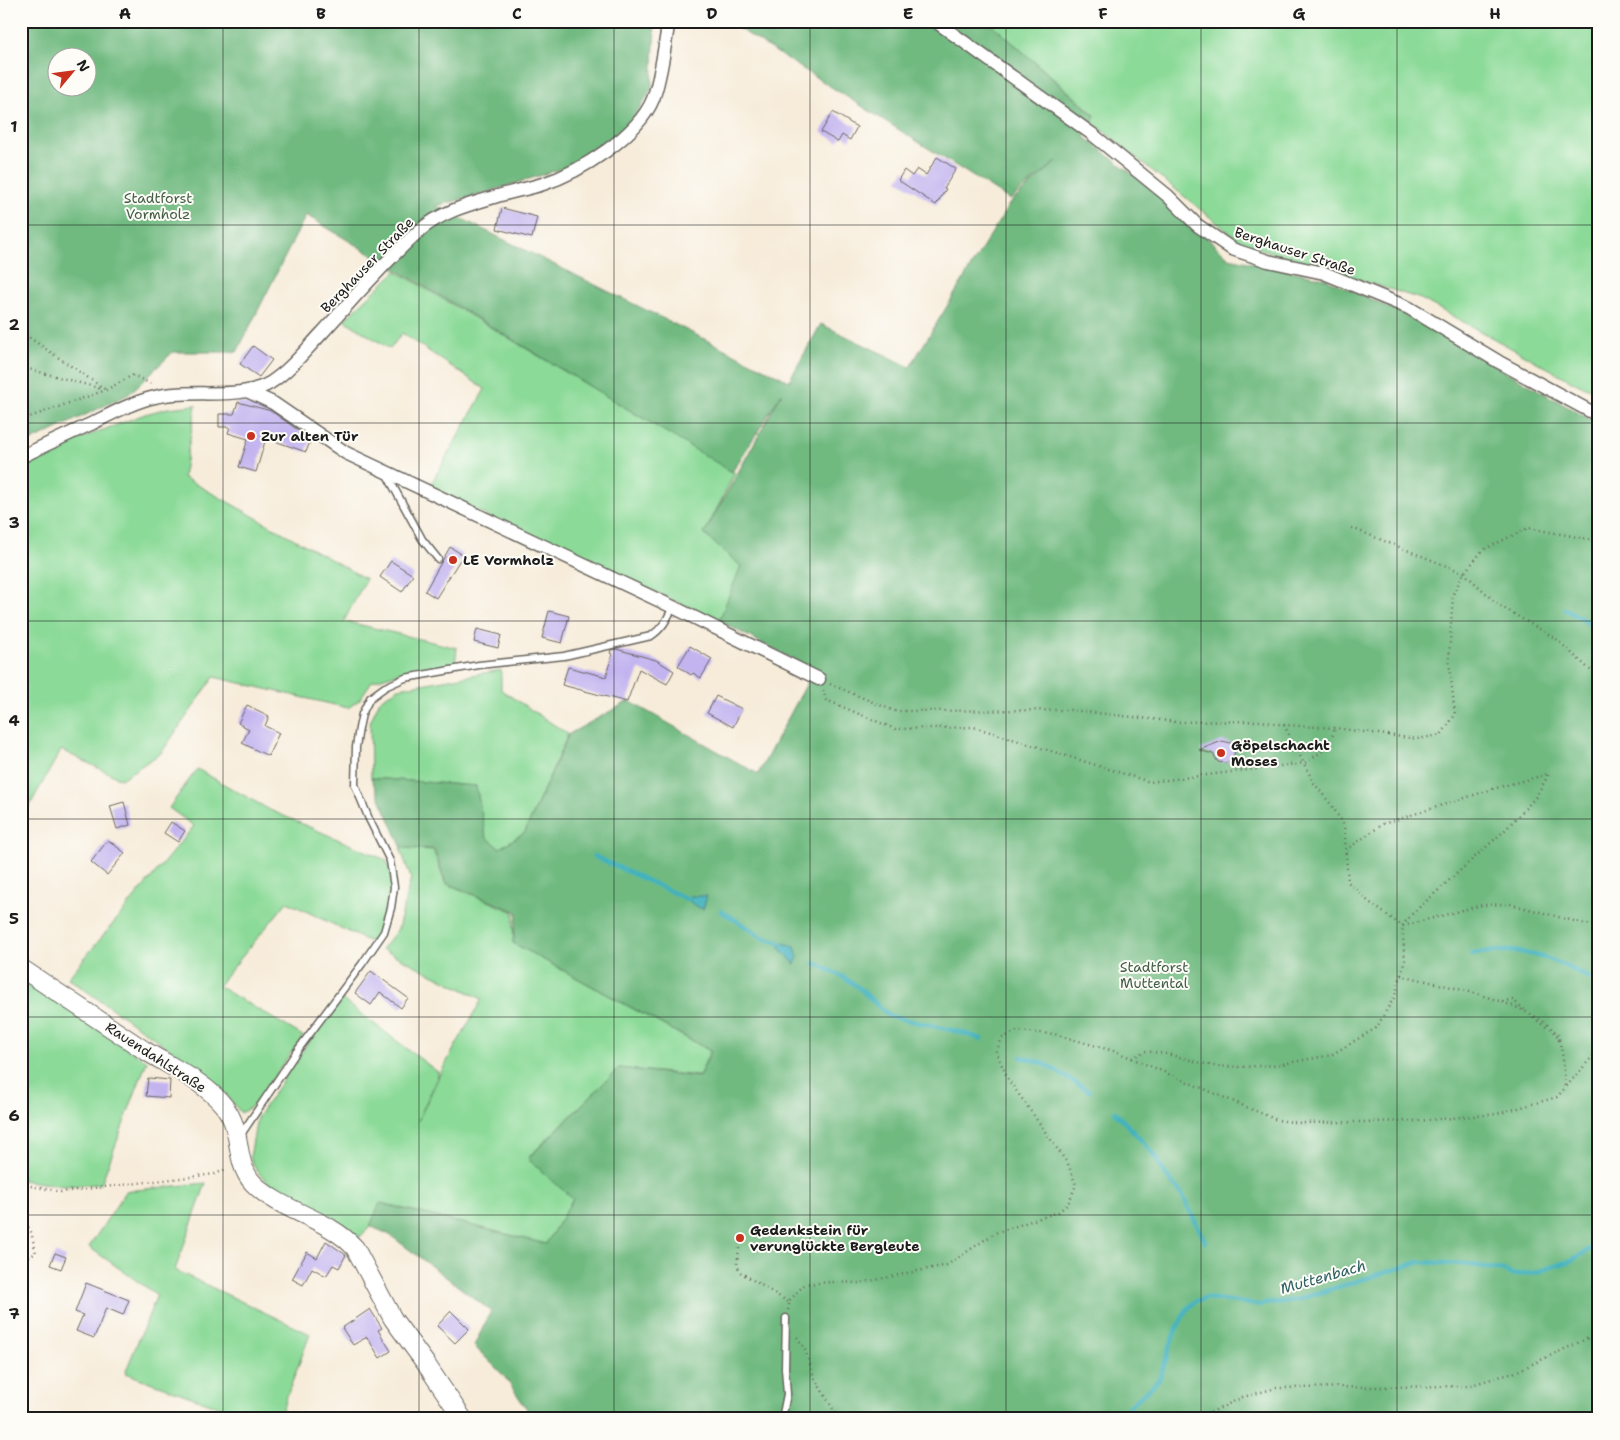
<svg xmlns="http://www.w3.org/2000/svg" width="1620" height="1440" viewBox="0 0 1620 1440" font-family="'Shantell Sans',sans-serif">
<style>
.green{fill:#8bda98;stroke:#547b5a}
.forest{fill:#70ba80;stroke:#466b4e;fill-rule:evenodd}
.water{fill:#43b2be;stroke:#30676d}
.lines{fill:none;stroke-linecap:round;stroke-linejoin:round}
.stream{stroke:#43b2be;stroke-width:4.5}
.building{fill:#c3b4f0}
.lane-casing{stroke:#69655e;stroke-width:9}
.street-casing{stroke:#69655e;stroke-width:15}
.secondary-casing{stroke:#69655e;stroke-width:20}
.path{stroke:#69655e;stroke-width:2.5;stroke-dasharray:1 4;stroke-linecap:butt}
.lane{stroke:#fff;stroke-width:6}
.street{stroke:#fff;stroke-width:12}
.secondary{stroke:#fff;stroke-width:18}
.grid{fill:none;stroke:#1c1c1c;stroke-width:1;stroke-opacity:0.55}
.poi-dot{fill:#c8321e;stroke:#fdfcf7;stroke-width:2}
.labels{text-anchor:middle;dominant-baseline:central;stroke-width:4;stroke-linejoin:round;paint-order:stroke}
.park-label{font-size:14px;fill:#435e47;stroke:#fdfcf7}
.street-label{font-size:14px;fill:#1c1c1c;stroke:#fdfcf7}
.poi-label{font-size:14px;font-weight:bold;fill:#1c1c1c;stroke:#fdfcf7;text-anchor:start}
.water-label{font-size:15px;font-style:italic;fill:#2e6065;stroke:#fdfcf7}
.neatline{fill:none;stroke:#1c1c1c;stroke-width:2}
.grid-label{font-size:16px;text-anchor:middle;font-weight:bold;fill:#1c1c1c}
</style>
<rect width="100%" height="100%" fill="#fdfcf7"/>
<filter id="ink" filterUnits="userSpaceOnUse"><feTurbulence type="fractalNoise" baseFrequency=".02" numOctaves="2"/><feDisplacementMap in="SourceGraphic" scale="10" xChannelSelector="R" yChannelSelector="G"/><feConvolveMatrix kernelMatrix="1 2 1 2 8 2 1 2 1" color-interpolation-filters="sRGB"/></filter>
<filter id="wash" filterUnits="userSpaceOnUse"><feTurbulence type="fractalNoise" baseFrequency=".0096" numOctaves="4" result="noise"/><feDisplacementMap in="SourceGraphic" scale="20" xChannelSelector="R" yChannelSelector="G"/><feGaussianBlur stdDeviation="1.12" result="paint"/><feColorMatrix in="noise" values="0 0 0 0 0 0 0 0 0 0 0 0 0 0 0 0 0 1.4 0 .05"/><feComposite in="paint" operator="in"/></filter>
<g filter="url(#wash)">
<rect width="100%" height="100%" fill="#f7ecda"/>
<path class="green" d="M988,21H1599V392L1579,385L1421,299L1242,243L1092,122L1095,115Z
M396,271L735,473L704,534L741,566L719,621L428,489L485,389L402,333L390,349L344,320Z
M196,405L183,477L366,579L344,621L457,648L455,665L401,672L372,681L359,700L348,708L214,677L161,753L121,779L61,750L21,821V464L56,448L145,414L168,408Z
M501,670V690L568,734L525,832L500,848L486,837L476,786L371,778L370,722L380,700L399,688Z
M197,769L270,810L386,860L396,881L374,944L287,902L218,986L303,1036L254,1105L241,1113L221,1089L197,1068L68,978L194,826L169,808Z
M400,848L433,850L445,883L514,912L513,943L710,1051L699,1076L619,1068L528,1158L573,1199L546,1244L381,1203L370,1226L360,1237C351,1232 344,1225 335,1219C309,1204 259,1189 250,1157L257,1118L339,997L439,1073L418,1121L441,1072L482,999L382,949L398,929L411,878Z
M21,978L147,1061L101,1184L64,1186L21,1180Z
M206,1183L175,1270L310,1334L280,1415L289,1419H252L125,1373L157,1295L89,1247L126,1191Z"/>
<path class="forest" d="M21,21H655L652,88L631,122L577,162L564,168L478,195L436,206L789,381L821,324L910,367L1010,203L1057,161L1010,200L727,21H988L1095,116L1085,137L1164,199L1229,258L1324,278L1406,315L1591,420L1599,423V1419H534L504,1376L474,1346L491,1311L390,1235L370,1226L380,1203L546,1244L573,1199L528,1159L619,1068L699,1077L711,1051L513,943L517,912L446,883L434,849L402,848L371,778L476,786L486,837L500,848L525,832L569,734L629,701L758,774L814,670L719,621L741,566L704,534L782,393L732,472L306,215L237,352H173L129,394L21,446ZM58,58H88V88H58Z"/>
<path class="water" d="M691,896H707L703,909C697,907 692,904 687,899Z
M780,943L788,944L795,947L798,957L795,964L780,948Z"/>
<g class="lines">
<path class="stream" d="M1565,609L1599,629
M594,856L687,899
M721,911L764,938L780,943
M1471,954C1482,953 1492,951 1503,951C1535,951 1562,963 1589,978
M815,963L843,977L858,987L889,1016L960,1032L981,1039
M1021,1057L1043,1063L1089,1091
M1115,1112L1152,1152L1167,1177L1181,1193L1206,1243
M1110,1419L1124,1411L1159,1380L1175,1332L1187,1309L1196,1301L1207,1298L1258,1305L1296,1300L1419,1262L1466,1264L1505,1271L1512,1275L1534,1273L1570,1261L1599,1244"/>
</g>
<g id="blocks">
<path class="building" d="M833,112L857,127L850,140L842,135L838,142L821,132Z
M937,157L956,169L944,188L946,189L936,205L898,180L904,170L912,176L917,169L926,175Z
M502,208L537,217L532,238L497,229Z
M253,346L272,360L259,377L240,364Z
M238,402L271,411L311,439L306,452L266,438L256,472L239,467L248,439L228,433L230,427H219V414H234Z
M450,547L463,555L436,598L425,591Z
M391,561L413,575L402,592L380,577Z
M549,611L569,616L562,643L542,638Z
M477,629L501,635L498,648L474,642Z
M690,646L712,659L701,678L693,673L691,675L678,666Z
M616,649L656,660L674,671L667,684L639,669L627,702L562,685L568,667L606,677L612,654L610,653L611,650Z
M716,696L742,709L733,727L707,713Z
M247,705L269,716L265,726L279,733L268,756L242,743L249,729L238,723Z
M1222,741L1231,743L1235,750L1233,759L1226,763L1218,762L1213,754L1199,750Z
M124,802L130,825L117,829L110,806Z
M171,822L185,831L178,842L164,833Z
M108,840L125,853L107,875L91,862Z
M371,971L408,998L401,1008L380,992L371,1005L355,993Z
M148,1078L170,1080L169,1098L146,1096Z
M326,1241L346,1255L339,1268L333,1265L326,1276L312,1268L303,1285L292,1279L307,1252L317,1258Z
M55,1253L66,1257L61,1269L50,1265Z
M86,1283L129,1300L123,1315L106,1308L94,1338L76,1331L83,1315L75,1312Z
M370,1309L382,1328L378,1330L391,1351L380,1358L367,1337L353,1345L342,1328Z
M451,1311L469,1329L455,1343L437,1326Z"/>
</g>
</g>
<g filter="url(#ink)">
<use href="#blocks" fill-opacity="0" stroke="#69655e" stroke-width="1"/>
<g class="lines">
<g class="lane-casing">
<path id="lane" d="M387,475L422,539L438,559
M240,1136L297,1051L362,964L384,932L391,908L394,887L390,861L369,819L355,785L356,747L359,728L362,714L370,698L385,687L405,678L479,665L564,656L651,636C663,628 667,619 673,607
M782,1419L787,1394L785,1368L786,1318"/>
</g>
<g class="street-casing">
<path id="street" d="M935,21L1092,134L1168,196L1197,225L1232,249L1268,261L1324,273L1409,308L1499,362L1599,416
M247,391L273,403L346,453L673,607L819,679
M21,457C45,445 69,434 93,423C113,413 133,402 155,397C189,388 240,401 270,383C289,371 306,350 321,334C353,299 384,262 419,231C441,212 467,205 494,197C510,192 527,189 543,184C580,172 638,136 653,99C662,74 664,47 669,21"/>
</g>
<g class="secondary-casing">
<path id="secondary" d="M21,968C62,995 103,1023 144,1050C171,1067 204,1081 224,1106C244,1131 233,1161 253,1183C281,1212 327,1217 355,1248L393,1319L426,1364L463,1419"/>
</g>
<path class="path" d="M21,332L106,390
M21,371L29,369L102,389
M21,420L106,390L133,375L151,384
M1352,528L1464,573L1500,606L1555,638L1599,678
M830,684L894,711L1070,710L1177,722L1261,721L1284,725L1335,728L1417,739L1441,735L1455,715L1449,660L1451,624L1453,594L1464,573L1483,550L1528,528L1599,541
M823,690L826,700L895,729L974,727L1150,782L1305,763L1328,747L1335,729
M1284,725L1314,783L1332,806L1344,825L1348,882L1369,902L1402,926
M1346,850L1383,824L1496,788L1548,774
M1403,926L1482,905L1510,904L1585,924L1599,925
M1401,975C1436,984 1544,1004 1558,1038C1564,1054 1564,1071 1565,1087
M1502,1001L1513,1000L1527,1012
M1533,1018L1549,1029
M1554,1031L1557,1032L1560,1042
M1132,1058L1145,1051L1167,1054L1213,1066L1241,1067L1277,1065L1331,1055L1376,1028L1395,996L1405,960L1402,926L1413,913L1505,830L1535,798L1549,774
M21,1184L61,1192L215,1174L227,1169
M21,1214L31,1232L36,1253L21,1261
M740,1241L744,1239L742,1235L738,1237L740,1241L737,1264L740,1272L790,1303
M788,1310L790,1300L805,1284L831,1282L860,1283L947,1265L995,1233L1058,1212L1068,1204L1076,1185L1068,1164L1008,1079L996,1052L1002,1038L1017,1031L1054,1034L1117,1052L1277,1120L1300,1123L1417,1121L1497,1114L1557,1097L1593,1056L1599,987
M797,1337L804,1347L815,1379L839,1419
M1197,1419L1243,1397L1276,1388L1467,1386L1513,1373L1599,1333"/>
<use href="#lane" class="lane"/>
<use href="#street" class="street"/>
<use href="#secondary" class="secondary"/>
</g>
</g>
<path class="grid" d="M223,21V1419M419,21V1419M614,21V1419M810,21V1419M1006,21V1419M1201,21V1419M1397,21V1419M21,225H1599M21,423H1599M21,621H1599M21,819H1599M21,1017H1599M21,1215H1599"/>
<g class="poi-dot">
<circle cx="251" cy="436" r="5"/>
<circle cx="453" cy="560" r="5"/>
<circle cx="1221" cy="753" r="5"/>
<circle cx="740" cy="1238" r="5"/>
</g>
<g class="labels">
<g class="park-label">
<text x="158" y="198">Stadtforst<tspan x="158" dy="16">Vormholz</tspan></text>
<text x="1154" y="967">Stadtforst<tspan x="1154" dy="16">Muttental</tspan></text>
</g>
<g class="street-label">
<text transform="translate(1295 251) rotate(18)">Berghauser Straße</text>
<text transform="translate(367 265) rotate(-46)">Berghauser Straße</text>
<text transform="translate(156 1057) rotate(33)">Rauendahlstraße</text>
</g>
<g class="poi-label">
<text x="261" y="436">Zur alten Tür</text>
<text x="463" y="560">LE Vormholz</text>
<text x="1231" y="745">Göpelschacht<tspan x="1231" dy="16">Moses</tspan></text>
<text x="750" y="1230">Gedenkstein für<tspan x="750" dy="16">verunglückte Bergleute</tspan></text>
</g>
<g class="water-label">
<text transform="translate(1323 1277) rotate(-16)">Muttenbach</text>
</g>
</g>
<rect width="1620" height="1440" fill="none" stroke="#fdfcf7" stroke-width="55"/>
<g transform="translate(72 72) rotate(61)"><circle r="24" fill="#fdfcf7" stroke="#a3a29f"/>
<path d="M0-4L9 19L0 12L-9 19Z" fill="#c8321e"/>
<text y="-8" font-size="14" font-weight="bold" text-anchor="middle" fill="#1c1c1c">N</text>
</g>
<rect x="28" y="28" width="1564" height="1384" class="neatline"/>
<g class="grid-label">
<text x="125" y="19">A</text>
<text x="321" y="19">B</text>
<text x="517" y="19">C</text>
<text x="712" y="19">D</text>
<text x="908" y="19">E</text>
<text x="1103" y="19">F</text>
<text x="1299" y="19">G</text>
<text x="1495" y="19">H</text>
<text x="14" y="132">1</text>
<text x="14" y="330">2</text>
<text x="14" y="528">3</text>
<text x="14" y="726">4</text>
<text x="14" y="924">5</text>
<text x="14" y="1121">6</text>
<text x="14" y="1319">7</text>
</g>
</svg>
